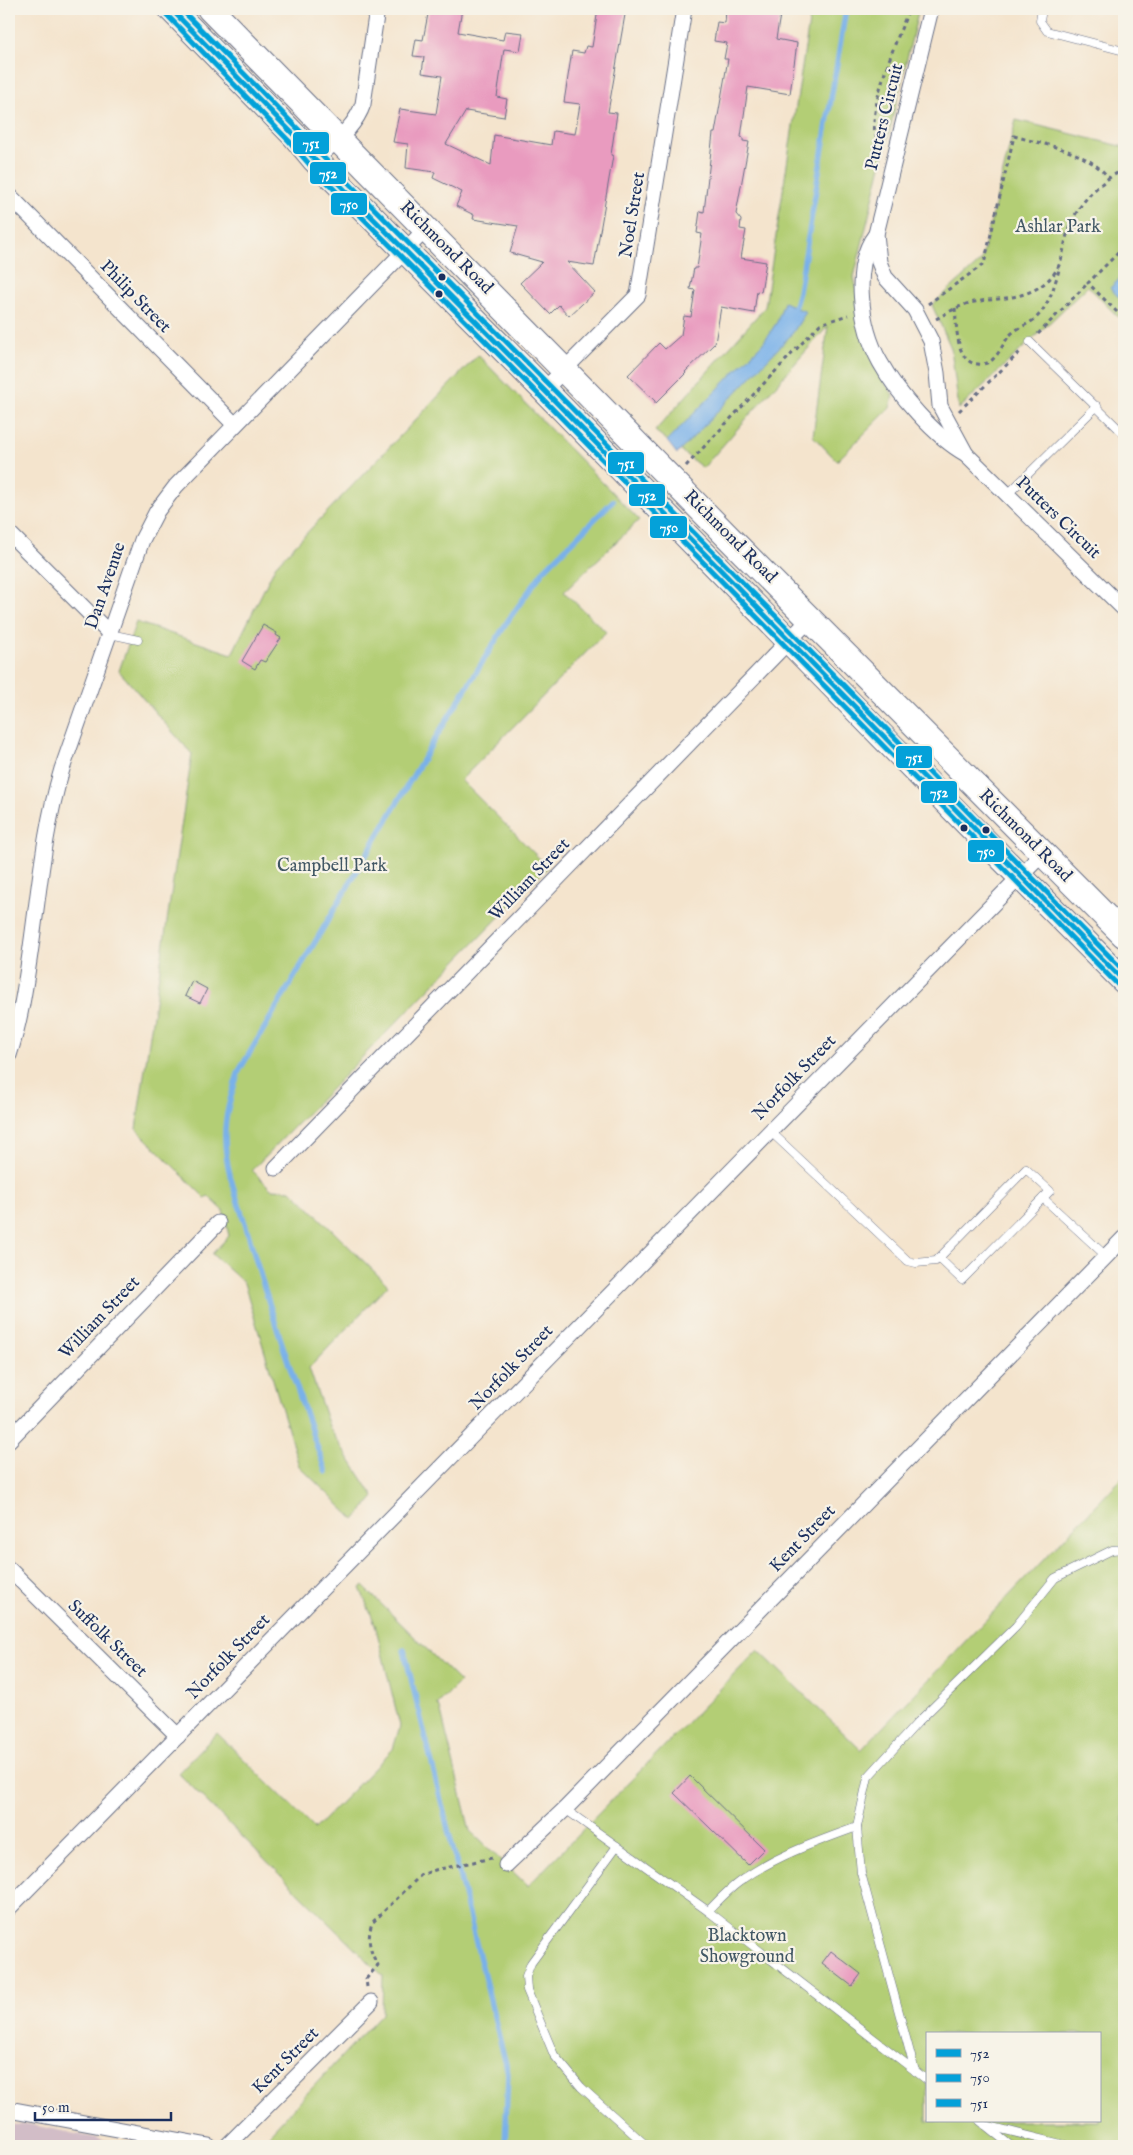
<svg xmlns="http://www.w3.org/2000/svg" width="1133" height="2155" viewBox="0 0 1133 2155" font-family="'IM FELL English',serif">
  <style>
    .industrial { fill: #d2bdc7 }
    .green { fill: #b3ce74; stroke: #677e69; fill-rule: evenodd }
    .water { fill: #79b1e9; stroke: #4a70a4 }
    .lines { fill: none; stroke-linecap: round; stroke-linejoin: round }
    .stream { stroke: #79b1e9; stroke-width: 5.5 }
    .building { fill: #e99bbf }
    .lane-casing { stroke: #676e85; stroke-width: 9 }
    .street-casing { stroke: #676e85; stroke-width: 17 }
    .primary-casing { stroke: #676e85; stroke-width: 27 }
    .path { stroke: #676e85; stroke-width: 3; stroke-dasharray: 4 4; stroke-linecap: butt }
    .lane { stroke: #fff; stroke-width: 8 }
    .street { stroke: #fff; stroke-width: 15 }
    .primary { stroke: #fff; stroke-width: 25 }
    .bus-1-casing { stroke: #f7f3e8; stroke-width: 9 }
    .bus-2-casing { stroke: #f7f3e8; stroke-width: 9 }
    .bus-3-casing { stroke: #f7f3e8; stroke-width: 9 }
    .bus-1 { stroke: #04a1d9; stroke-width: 5 }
    .bus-2 { stroke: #04a1d9; stroke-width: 5 }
    .bus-3 { stroke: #04a1d9; stroke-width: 5 }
    .bus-dot { fill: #1b2f5e; stroke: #f7f3e8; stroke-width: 2 }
    .labels { text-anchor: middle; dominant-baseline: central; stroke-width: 4.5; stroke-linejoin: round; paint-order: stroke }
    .street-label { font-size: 18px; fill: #1b2f5e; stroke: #f7f3e8 }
    .park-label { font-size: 18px; fill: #415764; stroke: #f7f3e8 }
    .line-badge { stroke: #f7f3e8; stroke-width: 2 }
    .badge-label { font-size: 14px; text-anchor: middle; font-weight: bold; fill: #fff }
  </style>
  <rect width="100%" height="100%" fill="#f7f3e8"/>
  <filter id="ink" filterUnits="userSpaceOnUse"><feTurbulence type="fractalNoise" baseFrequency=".02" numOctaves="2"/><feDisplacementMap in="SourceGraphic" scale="10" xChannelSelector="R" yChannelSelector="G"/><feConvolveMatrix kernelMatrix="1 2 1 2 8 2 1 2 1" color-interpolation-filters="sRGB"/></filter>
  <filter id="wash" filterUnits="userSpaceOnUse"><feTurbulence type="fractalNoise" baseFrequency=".0096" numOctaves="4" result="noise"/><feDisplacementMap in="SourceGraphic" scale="20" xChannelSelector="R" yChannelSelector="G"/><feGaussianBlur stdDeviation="1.12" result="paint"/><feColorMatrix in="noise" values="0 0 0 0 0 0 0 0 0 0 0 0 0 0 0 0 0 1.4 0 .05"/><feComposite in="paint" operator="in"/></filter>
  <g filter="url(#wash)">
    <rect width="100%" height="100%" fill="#f4e4cd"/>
    <path class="industrial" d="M28,2124L136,2146H9V2125Z"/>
    <g class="green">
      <path d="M811,9H919L854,277L874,366L893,395L890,408L837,461L813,436L828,326L703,468L655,431L765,307Z"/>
      <path d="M1016,120L1124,147V323L1088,286L959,409L951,348L932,305L981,261Z"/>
      <path d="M478,355L639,520L564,592L606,632L461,780L548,867L252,1170L271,1189L291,1190L388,1285L309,1368L330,1429L374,1497L355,1520L299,1466L244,1283L212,1254L229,1236L223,1210L208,1196L205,1198L136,1129L192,754L119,671L136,622L232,654L276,565Z"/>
      <path d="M1124,1476V2146H258L382,2013L383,1976L178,1773L217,1733L315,1829L393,1749L400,1726L375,1624L360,1588L363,1586L460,1682L437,1705L440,1708L470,1831L528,1886L758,1650L861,1750ZM927,2034H1099V2121H927Z"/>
    </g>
    <g class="water">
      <path d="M1124,275V303L1110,288Z"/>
      <path d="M784,302L806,312L792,334L677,454L667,441L763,343L777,322Z"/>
    </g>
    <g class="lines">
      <g class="stream">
        <path d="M793,312L799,292L846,9"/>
        <path d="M326,1472C298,1393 271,1314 248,1233C239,1203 225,1170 225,1138C224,1115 232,1093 239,1071L430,747L509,619L544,570L613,501"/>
        <path d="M404,1650L508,2073L505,2146"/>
      </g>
    </g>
    <g id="blocks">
      <g class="building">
        <path d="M429,9H462L458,32L503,40L505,31L523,33L520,51L504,49L497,97L507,99L504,117L466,111L446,144L491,165L494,135L551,145L553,131L575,134L580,104L564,102L572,51L584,53L586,46L592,47L598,9H626L608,112L617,113L611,155L613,156L594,266L567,262L595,292L569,316L559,305L550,314L520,283L542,262L510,253L518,226L473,219L474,215L456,206L462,192L433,178L435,172L406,168L408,144L393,142L400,109L436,114L442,76L422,73L424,57L413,56L416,39L423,40Z"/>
        <path d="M726,9H781L776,39L797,43L790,94L748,87L741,137L743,138V141L749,142L736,214L741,220L740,229L746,230L741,258L766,262L761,292L757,291L754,313L721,307L715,343L685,372L686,373L655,404V401L628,375L659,343L665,349L681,335L684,316L691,317L695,290L690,289L694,268H697L702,234L697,233L700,211L704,212L713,133H715L728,59H724L727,43L714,41L717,22L725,23Z"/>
        <path d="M263,625L277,633L276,635L281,638L265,662L260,660L255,669L242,661Z"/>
        <path d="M192,981L207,989L200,1003L185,996Z"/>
        <path d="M690,1776L764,1849L748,1865L674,1793Z"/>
        <path d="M831,1951L861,1974L852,1986L822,1963Z"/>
      </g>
    </g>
  </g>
  <g filter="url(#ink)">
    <use href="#blocks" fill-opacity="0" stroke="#676e85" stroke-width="1"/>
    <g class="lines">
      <defs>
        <g id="lane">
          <path d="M1042,9L1040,21L1047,31L1124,51"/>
          <path d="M1030,342L1124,434"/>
          <path d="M1008,494L1097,406"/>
          <path d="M1115,599L1124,590"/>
          <path d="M110,634L138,640"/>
          <path d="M770,1131L908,1261L916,1263L936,1261L1026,1169L1050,1191L962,1280L939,1258"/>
          <path d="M1043,1198L1106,1256"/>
          <path d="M565,1809L708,1911L927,2080"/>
          <path d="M617,1846L531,1963L526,1976L527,1990L554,2055L581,2087L647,2146"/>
          <path d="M708,1911C718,1901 728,1890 739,1882C775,1856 816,1842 857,1827"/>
          <path d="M915,2071L861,1873L857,1827L868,1777L918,1722L1016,1626L1055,1578L1112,1550L1124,1549"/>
          <path d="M980,2121L1011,2146"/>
          <path d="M985,2125L1069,2146"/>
        </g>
        <g id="street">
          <path d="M931,9L876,234L879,262L885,277L915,310L931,341L937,373L940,406L966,454"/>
          <path d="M315,160C333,143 355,128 363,104L377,9"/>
          <path d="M9,195L235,425"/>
          <path d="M876,234C851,266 861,328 880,362C897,393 935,437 966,454L1124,609"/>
          <path d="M544,390L638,295L684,9"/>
          <path d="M9,533L110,634"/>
          <path d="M9,1055C20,1022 25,988 30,954C39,892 44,829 62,769L142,540L157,511L176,486L426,229"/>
          <path d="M276,1168L811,618"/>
          <path d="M9,1440L218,1223"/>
          <path d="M9,1569L178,1736"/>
          <path d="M506,1865L565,1809L1124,1238"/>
          <path d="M9,1908L1042,854"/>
          <path d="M9,2109L209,2146"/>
          <path d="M227,2146L371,2002"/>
        </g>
        <g id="primary">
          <path d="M171,9L295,136L315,160L544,390L968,824L1124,981"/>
          <path d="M210,9L732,541L1124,935"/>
        </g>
      </defs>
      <use href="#lane" class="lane-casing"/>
      <use href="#street" class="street-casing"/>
      <use href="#primary" class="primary-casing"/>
      <g class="path">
        <path d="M883,142L878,140C876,135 874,130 874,125C874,93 897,39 909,9"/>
        <path d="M1124,247L1088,283L1124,319"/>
        <path d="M928,304L984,264L1014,136C1048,146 1086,150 1109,178L1124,169"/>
        <path d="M955,308C957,325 955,363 978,364C983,365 988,363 992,360C1000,353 1003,343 1010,335C1018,327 1028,325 1036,318C1049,305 1054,287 1059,270"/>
        <path d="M936,319C947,313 958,306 970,303C997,297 1024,301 1046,282C1064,267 1062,251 1068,231C1076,208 1090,192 1109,178"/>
        <path d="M1038,334L1088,283"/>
        <path d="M959,411L1021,351"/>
        <path d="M686,466L820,324L848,315"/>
        <path d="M367,1987L366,1979L378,1965C369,1951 367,1938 372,1923L421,1875L435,1870L492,1858"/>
      </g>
      <use href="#lane" class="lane"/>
      <use href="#street" class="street"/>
      <use href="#primary" class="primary"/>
      <defs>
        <path id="bus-1" d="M171,9L295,136L315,160L544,390L1124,981"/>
        <path id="bus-2" d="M166,14L289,141L310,165L539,395L1119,986"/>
        <path id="bus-3" d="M181,9L300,131L321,155L549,385L1124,971"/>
      </defs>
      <use href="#bus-1" class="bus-1-casing"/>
      <use href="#bus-2" class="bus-2-casing"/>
      <use href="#bus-3" class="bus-3-casing"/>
      <use href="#bus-1" class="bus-1"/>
      <use href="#bus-2" class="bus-2"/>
      <use href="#bus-3" class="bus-3"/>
    </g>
  </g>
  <g class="bus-dot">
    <circle cx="442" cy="277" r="4.5"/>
    <circle cx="439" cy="294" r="4.5"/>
    <circle cx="964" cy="828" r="4.5"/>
    <circle cx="986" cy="830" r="4.5"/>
  </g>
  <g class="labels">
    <g class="street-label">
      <text transform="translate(885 117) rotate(-76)">Putters Circuit</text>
      <text transform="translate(633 215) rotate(-81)">Noel Street</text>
      <text transform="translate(446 248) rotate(45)">Richmond Road</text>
      <text transform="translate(135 297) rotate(46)">Philip Street</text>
      <text transform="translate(1058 518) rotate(44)">Putters Circuit</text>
      <text transform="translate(730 537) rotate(45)">Richmond Road</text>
      <text transform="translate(106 586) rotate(-71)">Dan Avenue</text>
      <text transform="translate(1025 836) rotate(45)">Richmond Road</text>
      <text transform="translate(530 880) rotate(-46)">William Street</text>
      <text transform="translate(795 1078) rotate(-46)">Norfolk Street</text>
      <text transform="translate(100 1318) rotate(-46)">William Street</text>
      <text transform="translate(512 1368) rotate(-46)">Norfolk Street</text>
      <text transform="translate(803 1539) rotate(-46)">Kent Street</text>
      <text transform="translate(107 1639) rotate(44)">Suffolk Street</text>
      <text transform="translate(229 1657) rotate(-46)">Norfolk Street</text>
      <text transform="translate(286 2061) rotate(-45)">Kent Street</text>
    </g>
    <g class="park-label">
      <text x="1058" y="227">Ashlar Park</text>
      <text x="332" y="866">Campbell Park</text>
      <text x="747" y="1936">Blacktown<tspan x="747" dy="21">Showground</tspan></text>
    </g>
  </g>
  <g class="line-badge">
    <rect x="292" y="131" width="38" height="24" rx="5" fill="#04a1d9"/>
    <rect x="309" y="161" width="38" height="24" rx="5" fill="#04a1d9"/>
    <rect x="330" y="192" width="38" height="24" rx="5" fill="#04a1d9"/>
    <rect x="607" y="451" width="38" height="24" rx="5" fill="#04a1d9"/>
    <rect x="628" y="483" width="38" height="24" rx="5" fill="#04a1d9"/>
    <rect x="649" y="515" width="39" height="24" rx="5" fill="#04a1d9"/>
    <rect x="895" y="745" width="38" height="24" rx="5" fill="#04a1d9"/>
    <rect x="920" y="780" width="38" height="24" rx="5" fill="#04a1d9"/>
    <rect x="967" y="839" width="38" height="24" rx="5" fill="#04a1d9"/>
  </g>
  <g class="badge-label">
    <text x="311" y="148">751</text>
    <text x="328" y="178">752</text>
    <text x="349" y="209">750</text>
    <text x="626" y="468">751</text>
    <text x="647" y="500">752</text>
    <text x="669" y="532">750</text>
    <text x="914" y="762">751</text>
    <text x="939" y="797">752</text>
    <text x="986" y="856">750</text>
  </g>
  <rect width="1133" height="2155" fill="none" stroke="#f7f3e8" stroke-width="30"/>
  <rect x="926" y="2032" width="175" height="90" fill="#f7f3e8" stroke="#9fa5b1"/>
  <rect x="936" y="2049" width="25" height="8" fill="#04a1d9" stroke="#9fa5b1"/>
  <text x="970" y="2058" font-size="15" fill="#1b2f5e">752</text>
  <rect x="936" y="2074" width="25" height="8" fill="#04a1d9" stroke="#9fa5b1"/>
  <text x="970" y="2082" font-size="15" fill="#1b2f5e">750</text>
  <rect x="936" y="2099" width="25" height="8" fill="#04a1d9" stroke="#9fa5b1"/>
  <text x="970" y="2108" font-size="15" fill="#1b2f5e">751</text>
  <path d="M35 2112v8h136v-8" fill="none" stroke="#1b2f5e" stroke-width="2.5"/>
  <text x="42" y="2112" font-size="15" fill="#1b2f5e" stroke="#f7f3e8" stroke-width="4" paint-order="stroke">50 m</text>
</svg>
